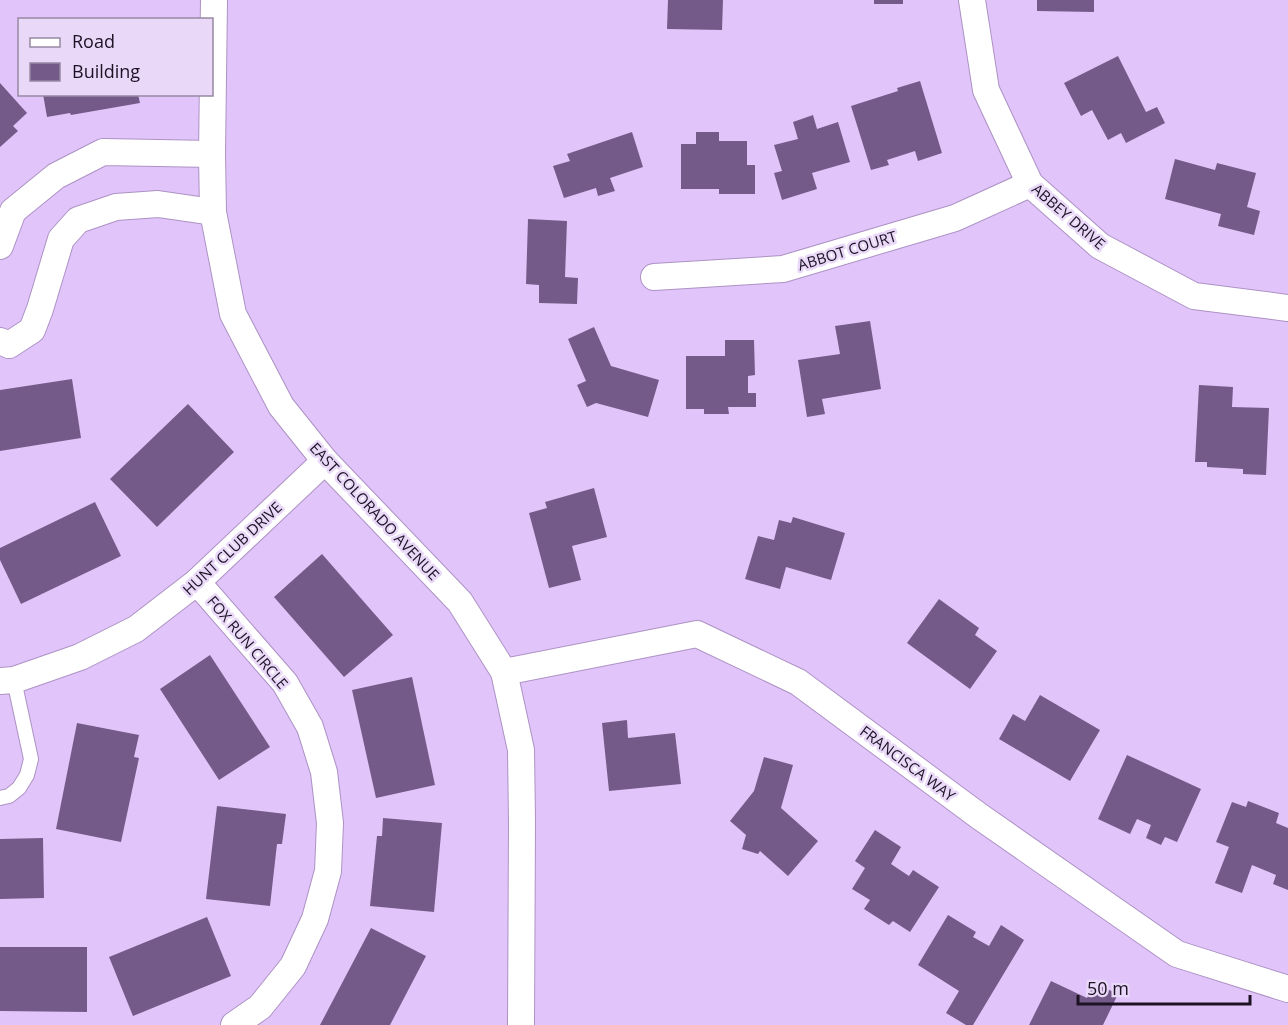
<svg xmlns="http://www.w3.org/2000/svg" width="1288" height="1025" viewBox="0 0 1288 1025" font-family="'Open Sans',sans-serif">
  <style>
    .building { fill: #745a89 }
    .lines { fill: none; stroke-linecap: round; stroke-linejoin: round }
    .lane-casing { stroke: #ad92c4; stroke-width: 16 }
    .street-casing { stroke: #ad92c4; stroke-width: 28 }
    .lane { stroke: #fff; stroke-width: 14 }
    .street { stroke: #fff; stroke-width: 26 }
    .labels { text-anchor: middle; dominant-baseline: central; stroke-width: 5; stroke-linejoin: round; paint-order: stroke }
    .street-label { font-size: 15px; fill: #1c1224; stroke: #e9d8f8 }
  </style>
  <rect width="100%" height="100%" fill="#e1c5fa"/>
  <g class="building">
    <path d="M668,0H723L722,30L667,29Z"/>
    <rect x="874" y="0" width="29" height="4"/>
    <path d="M1037,0H1094V12L1037,11Z"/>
    <path d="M1118,56L1146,112L1157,107L1165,123L1126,143L1121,133L1108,140L1092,110L1081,116L1064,83Z"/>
    <path d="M920,81L942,153L918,161L915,151L887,160L889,165L871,170L851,106L898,91L897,88Z"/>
    <path d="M0,83L27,113L13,126L18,131L0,147Z"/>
    <path d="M43,94H138L140,103L71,115L70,113L47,117Z"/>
    <path d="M813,115L817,129L838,122L850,162L812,173L817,189L782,200L774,173L782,171L774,145L798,139L793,122Z"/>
    <path d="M632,132L643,167L610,178L615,191L598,196L596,188L564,198L553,166L570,161L567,154Z"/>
    <path d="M696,132H719V141H747V165H755V194H719V189H681V144H696Z"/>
    <path d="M1175,159L1215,170L1217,163L1256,173L1247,207L1260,211L1254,235L1218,226L1221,214L1165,199Z"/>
    <path d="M528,219L567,221L565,277L578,278L577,304L539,303V285L526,284Z"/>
    <path d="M870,321L881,389L822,399L825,414L807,417L798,360L840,354L835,326Z"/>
    <path d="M594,327L611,366L659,380L648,417L596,403L587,407L577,385L586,381L568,339Z"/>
    <path d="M725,340H754L755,375L748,376V393H756V407H728L729,414H704V409H686V356H725Z"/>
    <path d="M72,379L81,438L0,451V390Z"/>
    <path d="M1199,385L1233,387L1232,407L1269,408L1266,475L1243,474V469L1207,467V462H1195Z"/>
    <path d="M188,404L234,452L157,527L110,479Z"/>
    <path d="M594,488L607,537L572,546L581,580L549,588L529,513L547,508L545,502Z"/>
    <path d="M95,502L121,556L21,604L0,560V548Z"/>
    <path d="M793,517L845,533L831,580L786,567L780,589L745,579L758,536L774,540L779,520L791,523Z"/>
    <path d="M322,554L393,635L344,677L274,597Z"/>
    <path d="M939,599L979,628L975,635L997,651L970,689L907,643Z"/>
    <path d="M210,655L270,747L219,780L160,689Z"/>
    <path d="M412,677L435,785L376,798L352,690Z"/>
    <path d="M1040,695L1100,730L1070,781L999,739L1013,714L1025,721Z"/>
    <path d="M627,720L628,738L675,733L681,784L609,791L602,723Z"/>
    <path d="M77,723L139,735L134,757L139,758L121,842L56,829Z"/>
    <path d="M1127,755L1201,789L1177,842L1165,837L1161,845L1146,838L1151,825L1137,819L1130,834L1098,819Z"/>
    <path d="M764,757L793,765L781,808L818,841L788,876L760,851L758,854L742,849L746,835L730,821L754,791Z"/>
    <path d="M1248,801L1279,813L1276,823L1288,828V890L1273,884L1276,875L1252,865L1242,893L1215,883L1229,847L1216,842L1232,802L1246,807Z"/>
    <path d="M217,806L286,814L282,844H277L270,906L206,899Z"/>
    <path d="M383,818L442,823L434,912L370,906L377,836H382Z"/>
    <path d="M875,830L901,847L891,864L909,876L913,870L939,887L910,932L893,921L889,925L864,909L870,900L852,889L865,868L855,861Z"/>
    <path d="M43,838L44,898L0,899V839Z"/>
    <path d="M948,915L976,932L973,937L989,946L1001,925L1024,940L973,1025H966L946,1013L959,991L918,965Z"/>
    <path d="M207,917L231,976L133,1016L109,957Z"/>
    <path d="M371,928L426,956L390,1025H320Z"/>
    <path d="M0,947H87V1012L0,1011Z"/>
    <path d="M1051,981L1087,998L1094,983L1118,994L1103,1025H1029Z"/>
  </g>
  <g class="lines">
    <defs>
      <path id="lane" d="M0,798L9,796L19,788L27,775L31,759L14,680"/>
      <g id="street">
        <path d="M214,0L212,154L213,212L233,314L281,406L325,461L460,602L504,672L521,750L522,822L521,1025"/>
        <path d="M972,0L986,90L1030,184L1100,246L1194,296L1288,308"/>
        <path d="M0,246L13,211L56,176L103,152L212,154"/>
        <path d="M654,277L783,269L955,218L1030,184"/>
        <path d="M0,341L9,345L32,330L40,309L61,239L78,220L116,207L158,204L213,212"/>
        <path d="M197,582L285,683L310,727L324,772L330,823L328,871L315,919L293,966L260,1007L234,1025"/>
        <path d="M504,672L697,634L798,682L979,816L1177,954L1288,989"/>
        <path d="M0,681L14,680L80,657L136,629L197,582L325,461"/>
      </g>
    </defs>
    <use href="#lane" class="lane-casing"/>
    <use href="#street" class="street-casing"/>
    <use href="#lane" class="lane"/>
    <use href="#street" class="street"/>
  </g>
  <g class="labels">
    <g class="street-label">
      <text transform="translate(1069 216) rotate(41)">ABBEY DRIVE</text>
      <text transform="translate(847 250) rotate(-17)">ABBOT COURT</text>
      <text transform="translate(375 511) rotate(47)">EAST COLORADO AVENUE</text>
      <text transform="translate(232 548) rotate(-43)">HUNT CLUB DRIVE</text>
      <text transform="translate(248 642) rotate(50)">FOX RUN CIRCLE</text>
      <text transform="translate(908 763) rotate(37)">FRANCISCA WAY</text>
    </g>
  </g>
  <rect x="18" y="18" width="195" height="78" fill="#e9d8f8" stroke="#9789a3" stroke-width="1.5"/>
  <rect x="30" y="38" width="30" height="9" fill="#ffffff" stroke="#9789a3" stroke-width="1.5"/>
  <text x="72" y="48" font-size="18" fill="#1c1224">Road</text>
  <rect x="30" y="63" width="30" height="18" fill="#745a89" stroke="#9789a3" stroke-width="1.5"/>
  <text x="72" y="78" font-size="18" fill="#1c1224">Building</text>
  <path d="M1078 995v9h172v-9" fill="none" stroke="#1c1224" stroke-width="3"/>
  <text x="1087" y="995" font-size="18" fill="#1c1224" stroke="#e9d8f8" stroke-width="4.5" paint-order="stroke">50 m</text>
</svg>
